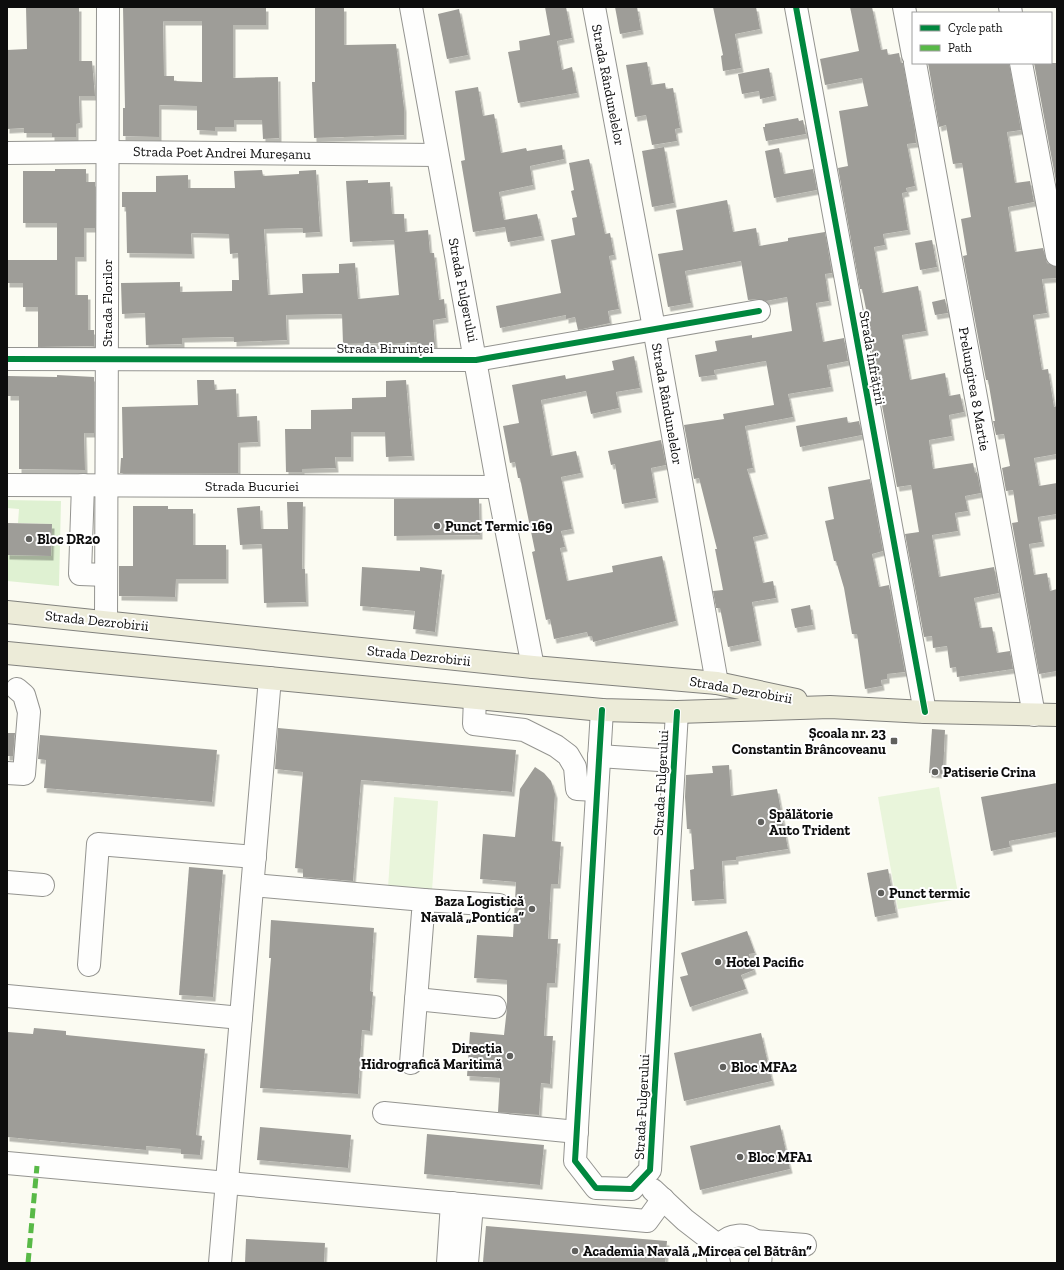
<svg xmlns="http://www.w3.org/2000/svg" width="1064" height="1270" viewBox="0 0 1064 1270" font-family="'Zilla Slab',serif">
  <style>
    .green { fill: #dff1d2 }
    .pitch { fill: #e9f5db }
    .building { fill: #9e9d98; fill-rule: evenodd; filter: url(#shadow) }
    .lines { fill: none; stroke-linecap: round; stroke-linejoin: round }
    .minor-casing { stroke: #949490; stroke-width: 24 }
    .major-casing { stroke: #81817d; stroke-width: 24 }
    .minor { stroke: #fefefd; stroke-width: 22 }
    .major { stroke: #ecebd8; stroke-width: 22 }
    .quiet { stroke: #58b947; stroke-width: 5; stroke-dasharray: 10 5; stroke-linecap: butt }
    .cycleway-casing { stroke: #fff; stroke-width: 8 }
    .cycleway { stroke: #00873e; stroke-width: 6 }
    .poi-dot { fill: #60605d; stroke: #fff; stroke-width: 1.5 }
    .labels { text-anchor: middle; dominant-baseline: central; stroke-width: 4; stroke-linejoin: round; paint-order: stroke }
    .street-label { font-size: 14px; fill: #0d0d0d; stroke: #fff }
    .poi-label { font-size: 14px; font-weight: bold; fill: #0d0d0d; stroke: #fff; text-anchor: start }
  </style>
  <defs>
    <filter id="shadow"><feDropShadow dx="2.5" dy="4.5" stdDeviation="0" flood-color="#0004"/></filter>
  </defs>
  <rect width="100%" height="100%" fill="#fbfbf2"/>
  <path class="green" d="M7,500L61,501L59,586L7,581V555L51,556L52,524L18,523L19,509L7,508Z"/>
  <g class="pitch">
    <path d="M939,787L959,899L898,909L878,797Z"/>
    <path d="M394,797L438,801L432,891L388,888Z"/>
  </g>
  <g class="building">
    <path d="M26,7H79V61H92L95,96H79L80,123L76,124V137H52V133H24V128L7,129V50L27,49Z"/>
    <path d="M123,7H266V25H233V78L278,77L279,138L263,139L262,120H234V127H215V131L197,130V106L159,105V137L123,136V108H125ZM163,21H202V82L174,81V76H164Z"/>
    <path d="M315,7H344V45L396,44L404,108V135L314,138L312,82H315Z"/>
    <path d="M545,7H566L572,38L557,41L562,70L572,67L577,93L518,103L508,52L520,50L519,41L550,35Z"/>
    <path d="M615,7H637L641,30L620,34Z"/>
    <path d="M713,7H756L760,29L735,34L741,68L723,71L721,56L723,55Z"/>
    <path d="M850,7H872L881,50L887,49L888,55L899,53L901,63H903L915,131L916,143L907,144L915,186L906,188L907,192L902,193L908,230L883,234L885,245L874,247L882,293L918,286L926,331L902,335L910,380L945,373L949,396L960,394L964,412L949,415L952,436L929,440L933,469L973,463L975,473L977,472L981,493L965,496L968,511L955,513L958,531L932,535L939,577L994,567L999,593L974,598L980,628L992,627L997,653L1010,651L1013,669L957,677L956,667L950,668L947,646L933,648L932,636L924,637L905,534L919,532L911,485L897,487L867,324H869L862,289H860L838,168L848,166L839,111L868,106L862,78L825,85L820,59L859,51Z"/>
    <path d="M459,9L468,55L447,59L438,14Z"/>
    <path d="M647,62L651,85L665,83L666,89L673,88L680,128L675,129L677,141L652,145L646,115L635,117L626,65Z"/>
    <path d="M928,63H1009L1021,130L1007,132L1015,183L1030,181L1034,202L1008,207L1015,252L1043,248L1047,263L1057,267V278L1042,279L1047,313L1033,315L1042,370L1048,369L1054,407L1057,406V454L1034,458L1039,486L1057,483V514L1038,517L1042,542L1029,544L1034,575L1047,573L1050,591L1057,589V671L1039,674L1012,523L1018,522L1013,490L1006,491L1002,468L1010,466L1004,434L996,435L993,421H995L988,380H986L963,256L967,255L961,219L971,217L962,163L953,164L946,125L939,127Z"/>
    <path d="M1034,63H1057V187Z"/>
    <path d="M769,68L774,96L760,99L759,91L742,94L738,74Z"/>
    <path d="M478,87L483,116L494,114L501,153L526,148L527,151L562,145L564,159L530,166L533,185L499,192L504,220L537,214L542,236L508,242L505,227L473,232L461,161L465,160L455,91Z"/>
    <path d="M798,118L799,121L803,120L806,134L766,141L763,127H765V124Z"/>
    <path d="M664,147L674,203L652,207L642,151Z"/>
    <path d="M779,148L784,174L813,169L817,190L774,198L765,151Z"/>
    <path d="M589,159L605,234L610,233L614,255L609,256L619,309L608,311L610,323L578,330L575,317L566,319V315L500,328L496,306L561,293L551,240L575,235L572,218L577,217L571,191L574,190L569,163Z"/>
    <path d="M55,169H86V182H95V228H84V257H75V295H88V330H94V346L38,347V307H23V283H7V260H57V223H23V171H55Z"/>
    <path d="M262,170L263,176L299,174V171L316,170L320,232L303,233V228L264,229L268,295L303,293L302,274L339,273V264L355,263L358,299L399,295L394,240L350,242L346,181L368,180V183L390,182L392,214H404L405,232L428,230L430,253H434L439,300L444,299L446,318L433,320L435,345L417,346V342L380,345V343L343,344L342,314L286,315L287,340L234,342V337L182,338V344L146,345L145,313L122,314L121,283L180,282V292L232,291V280H239L238,253L230,254L229,234L191,233L192,254L127,253L126,207H122V192H156V176L188,175V188H235L234,171Z"/>
    <path d="M727,200L733,232L756,228L759,246L788,241V238L825,232L832,273L825,274L829,301L816,303L823,342L844,338L848,361L827,365L831,387L788,394L793,417L745,426L753,468L747,469L766,534L753,537L763,583L773,581L776,598L752,602L759,641L728,647L720,608H716L713,591L723,590L715,549H717L699,478L694,479L684,425L724,419L723,414L774,405L766,361L714,370L715,375L699,377L695,355L717,351L715,341L752,335V338L792,331L787,297L766,301L757,299L748,300L741,261L685,271L691,303L668,307L658,254L683,250L676,210Z"/>
    <path d="M932,240L937,267L920,270L915,243Z"/>
    <path d="M945,299L948,313L935,315L932,302Z"/>
    <path d="M634,356L640,388L616,392L619,408L591,414L586,391L541,400L551,456L576,451L581,473L561,477L572,529L561,531L565,547L560,548L567,581L613,572L612,566L662,556L676,621L593,642L592,636H588L587,632L554,639L550,619L546,620L532,552L535,551L520,478H518L515,462L510,463L503,426L519,423L512,385L565,375L566,379L614,370L612,361Z"/>
    <path d="M57,375L94,377V433H84L85,470L19,469V396H8V376L57,377Z"/>
    <path d="M197,380H214L215,390L236,389L237,417L257,416L258,442L238,443V473H120L121,458H123L122,407L198,405Z"/>
    <path d="M406,380L412,456L386,457L385,432H351V457H335L336,468L302,469V472H286L285,429H311V410L352,409V398L386,397V381Z"/>
    <path d="M847,417L848,423L859,421L862,435L800,447L796,426Z"/>
    <path d="M661,440L666,465L651,468L656,498L622,504L615,464L611,465L608,451Z"/>
    <path d="M870,479L883,551L872,554L879,587L889,585L905,672L887,674V679L881,680L882,686L865,689L857,634H852L844,588L836,561H834L825,521L834,519L828,487Z"/>
    <path d="M394,499H479L480,535L394,536Z"/>
    <path d="M287,502H303L302,569H305L306,602L264,603L262,544L240,545L237,508L260,506L261,529H288Z"/>
    <path d="M133,506H168V509H193V545H226V579H176L175,597L119,596V566H133Z"/>
    <path d="M7,523L52,524L51,556L7,555Z"/>
    <path d="M362,567L420,571V567L442,570L435,632L413,629L415,611L360,606Z"/>
    <path d="M810,605L813,625L795,628L791,609Z"/>
    <path d="M278,728L516,750L512,792L361,780L353,881L303,877V869L295,868L303,772L275,769Z"/>
    <path d="M932,729L945,730L943,774L929,773Z"/>
    <path d="M7,733H15L13,756H7Z"/>
    <path d="M40,735L217,750L212,802L44,788L46,760L38,759Z"/>
    <path d="M729,765L731,796L777,789L788,849L736,857V860L722,861L724,899L692,901L690,870L694,869L691,829H687L685,797L686,775L713,773L712,766Z"/>
    <path d="M535,767L544,773L551,781L555,794L552,841L561,842L558,884H551L548,939H558L555,983H547L544,1036H553L550,1084L541,1083L539,1115L498,1112L500,1078L467,1076L470,1032L504,1035L507,1008V980L474,978L477,935L513,937L516,882L480,879L483,834L515,837L520,789Z"/>
    <path d="M1057,783V832L1009,841L1010,847L991,851L981,797Z"/>
    <path d="M189,867L223,870L213,997L179,995Z"/>
    <path d="M888,869L896,913L875,917L867,873Z"/>
    <path d="M271,920L374,928L370,991L373,992L370,1031L362,1030L358,1094L260,1088L271,958H269Z"/>
    <path d="M747,931L755,953L749,954L754,970L741,975L746,989L690,1007L680,977L688,975L681,953Z"/>
    <path d="M34,1028L66,1031V1035L205,1049L196,1135L202,1136L200,1155L181,1154V1149L146,1146V1150L7,1137L8,1032L33,1034Z"/>
    <path d="M761,1033L772,1081L684,1101L674,1053Z"/>
    <path d="M780,1125L790,1169L700,1190L690,1146Z"/>
    <path d="M260,1127L351,1135L348,1168L257,1160Z"/>
    <path d="M427,1134L544,1145L540,1185L424,1174Z"/>
    <path d="M486,1226L667,1241L665,1263L483,1262Z"/>
    <path d="M246,1239L325,1243L324,1263H245Z"/>
  </g>
  <g class="lines">
    <defs>
      <g id="minor">
        <path d="M411,7L498,487L533,667"/>
        <path d="M594,7L654,328L717,683"/>
        <path d="M796,7L925,712"/>
        <path d="M904,7L913,55"/>
        <path d="M1010,7L1011,13"/>
        <path d="M915,63L1034,715"/>
        <path d="M1021,63L1057,255"/>
        <path d="M7,153L108,152L437,155"/>
        <path d="M7,359L476,360L759,311"/>
        <path d="M7,485L498,487"/>
        <path d="M83,485L80,574L106,575"/>
        <path d="M106,622L108,7"/>
        <path d="M475,698L474,724L524,730L556,746L568,755L575,767L577,789L597,790"/>
        <path d="M602,710L575,1161L596,1188L632,1189L650,1170L677,712"/>
        <path d="M599,756L674,761"/>
        <path d="M7,773L24,774L29,712L24,695L17,689"/>
        <path d="M7,882L43,885"/>
        <path d="M253,885L424,900L411,1063"/>
        <path d="M424,900L499,905"/>
        <path d="M89,965L98,844L255,857"/>
        <path d="M7,996L241,1018"/>
        <path d="M416,999L495,1007"/>
        <path d="M384,1113L577,1132"/>
        <path d="M7,1163L647,1221L663,1199"/>
        <path d="M653,1190L685,1220L720,1247"/>
        <path d="M755,1241L805,1245"/>
        <path d="M220,1263L270,678"/>
        <path d="M448,1263L452,1203"/>
        <path d="M467,1263L472,1205"/>
        <path d="M719,1263C708,1230 767,1223 760,1263"/>
      </g>
      <g id="major">
        <path d="M7,612L533,667L717,683L796,700"/>
        <path d="M7,653L602,710L677,712L830,707L925,712L1057,715"/>
      </g>
    </defs>
    <use href="#minor" class="minor-casing"/>
    <use href="#major" class="major-casing"/>
    <use href="#minor" class="minor"/>
    <use href="#major" class="major"/>
    <path class="quiet" d="M28,1263L37,1166"/>
    <defs>
      <g id="cycleway">
        <path d="M796,7L925,712"/>
        <path d="M7,359L476,360L759,311"/>
        <path d="M602,710L575,1161L596,1188L632,1189L650,1170L677,712"/>
      </g>
    </defs>
    <use href="#cycleway" class="cycleway-casing"/>
    <use href="#cycleway" class="cycleway"/>
  </g>
  <g class="poi-dot">
    <circle cx="437" cy="526" r="4"/>
    <circle cx="29" cy="539" r="4"/>
    <rect x="890" y="737" width="8" height="8" rx="2"/>
    <circle cx="935" cy="772" r="4"/>
    <circle cx="761" cy="822" r="4"/>
    <circle cx="881" cy="893" r="4"/>
    <circle cx="532" cy="909" r="4"/>
    <circle cx="718" cy="962" r="4"/>
    <circle cx="510" cy="1056" r="4"/>
    <circle cx="723" cy="1067" r="4"/>
    <circle cx="740" cy="1157" r="4"/>
    <circle cx="575" cy="1251" r="4"/>
  </g>
  <g class="labels">
    <g class="street-label">
      <text transform="translate(608 85) rotate(79)">Strada Rândunelelor</text>
      <text transform="translate(222 153) rotate(1)">Strada Poet Andrei Mureșanu</text>
      <text transform="translate(463 290) rotate(79)">Strada Fulgerului</text>
      <text transform="translate(107 303) rotate(-90)">Strada Florilor</text>
      <text x="385" y="348">Strada Biruinței</text>
      <text transform="translate(872 358) rotate(80)">Strada Înfrățirii</text>
      <text transform="translate(974 389) rotate(80)">Prelungirea 8 Martie</text>
      <text transform="translate(667 404) rotate(80)">Strada Rândunelelor</text>
      <text x="252" y="486">Strada Bucuriei</text>
      <text transform="translate(97 621) rotate(6)">Strada Dezrobirii</text>
      <text transform="translate(419 656) rotate(6)">Strada Dezrobirii</text>
      <text transform="translate(741 690) rotate(10)">Strada Dezrobirii</text>
      <text transform="translate(661 783) rotate(-87)">Strada Fulgerului</text>
      <text transform="translate(642 1107) rotate(-87)">Strada Fulgerului</text>
    </g>
    <g class="poi-label">
      <text x="445" y="526">Punct Termic 169</text>
      <text x="37" y="539">Bloc DR20</text>
      <text x="886" y="733" text-anchor="end">Școala nr. 23<tspan x="886" dy="16">Constantin Brâncoveanu</tspan></text>
      <text x="943" y="772">Patiserie Crina</text>
      <text x="769" y="814">Spălătorie<tspan x="769" dy="16">Auto Trident</tspan></text>
      <text x="889" y="893">Punct termic</text>
      <text x="524" y="901" text-anchor="end">Baza Logistică<tspan x="524" dy="16">Navală „Pontica”</tspan></text>
      <text x="726" y="962">Hotel Pacific</text>
      <text x="502" y="1048" text-anchor="end">Direcția<tspan x="502" dy="16">Hidrografică Maritimă</tspan></text>
      <text x="731" y="1067">Bloc MFA2</text>
      <text x="748" y="1157">Bloc MFA1</text>
      <text x="583" y="1251">Academia Navală „Mircea cel Bătrân”</text>
    </g>
  </g>
  <rect width="1064" height="1270" fill="none" stroke="#0d0d0d" stroke-width="16"/>
  <rect x="912" y="12" width="140" height="52" fill="#ffffff" stroke="#9e9e9e"/>
  <rect x="920" y="25" width="20" height="6" fill="#00873e" stroke="#9e9e9e"/>
  <text x="948" y="32" font-size="12" fill="#0d0d0d">Cycle path</text>
  <rect x="920" y="45" width="20" height="6" fill="#58b947" stroke="#9e9e9e"/>
  <text x="948" y="52" font-size="12" fill="#0d0d0d">Path</text>
</svg>
